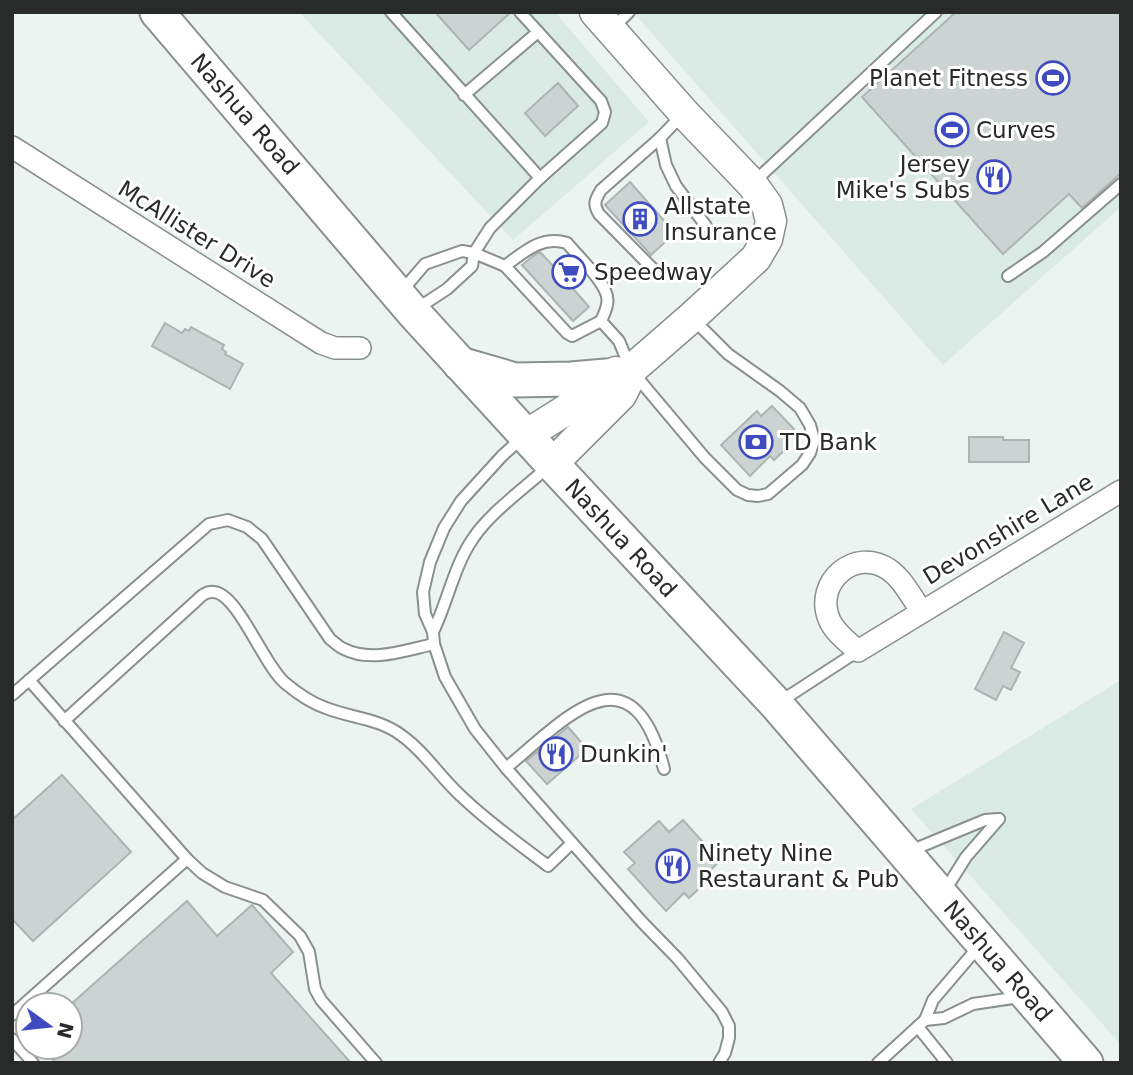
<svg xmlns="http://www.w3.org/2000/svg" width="1133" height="1075" viewBox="0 0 1133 1075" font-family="'DejaVu Sans',sans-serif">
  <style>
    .built { fill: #daeae5 }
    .building { fill: #ccd3d3; stroke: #adb5b4; stroke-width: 2 }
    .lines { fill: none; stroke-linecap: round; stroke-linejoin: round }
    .lane-casing { stroke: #89908d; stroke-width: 14 }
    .street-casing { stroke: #89908d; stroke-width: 24 }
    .secondary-casing { stroke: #89908d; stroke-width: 33 }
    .primary-casing { stroke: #89908d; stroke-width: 37 }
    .lane { stroke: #fff; stroke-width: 10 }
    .street { stroke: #fff; stroke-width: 21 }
    .secondary { stroke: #fff; stroke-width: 30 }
    .primary { stroke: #fff; stroke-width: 33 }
    .labels { text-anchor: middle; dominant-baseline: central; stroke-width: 6; stroke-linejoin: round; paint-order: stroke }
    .poi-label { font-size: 23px; fill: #292b2b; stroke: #fff; text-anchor: start }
    .street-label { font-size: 23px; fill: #292b2b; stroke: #fff }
  </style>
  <rect width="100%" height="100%" fill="#ecf4f1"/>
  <g class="built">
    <path d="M299,12H555L649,122L513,240Z"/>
    <path d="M633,12H1121V207L943,365Z"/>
    <path d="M1121,680V1045L911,809Z"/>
  </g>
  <g class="building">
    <path d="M435,12H511L469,50Z"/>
    <path d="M956,12H1121V173L1082,208L1069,194L1003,254L862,97Z"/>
    <path d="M558,83L578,106L545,136L525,113Z"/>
    <path d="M630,182L675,233L651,255L605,205Z"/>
    <path d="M540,252L557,270L571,259L583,273L570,285L589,307L573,321L522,265L533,256Z"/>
    <path d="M165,323L182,333L185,329L189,331L191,327L224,345L222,349L226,352L225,354L243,364L230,389L152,346Z"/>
    <path d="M772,406L794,429L784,438L790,445L774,460L770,456L750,476L721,445L757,411L761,416Z"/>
    <path d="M969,437H1003V440H1029V462H969Z"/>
    <path d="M1004,632L1024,643L1011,668L1020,672L1011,690L1003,686L996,700L975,689Z"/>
    <path d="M568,727L587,749L547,784L526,761Z"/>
    <path d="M62,775L131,852L33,941L12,919V820Z"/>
    <path d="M683,820L720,861L701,879L705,883L689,898L684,893L666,911L628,869L635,863L624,852L659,821L669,832Z"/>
    <path d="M187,901L217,936L252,905L293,952L271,973L351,1063H56L42,1047H70V1005Z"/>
  </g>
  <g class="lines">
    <defs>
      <g id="lane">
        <path d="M391,12L540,178"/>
        <path d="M613,28L629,12"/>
        <path d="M464,95L538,32"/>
        <path d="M660,138L666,165L676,186L706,226"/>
        <path d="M754,182L936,12"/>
        <path d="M505,266L567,333L572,336L601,321"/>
        <path d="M656,272L599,214C593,204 595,200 601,190L660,138L682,115"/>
        <path d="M1008,276L1043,252L1121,184"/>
        <path d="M401,292L425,264L462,251L474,253L505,266C524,252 542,235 567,243C577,255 601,278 606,293C610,302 605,312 601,321L619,341L631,370L705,458L737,490L748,495L758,496L768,494L802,465L810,453L814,440L810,425L800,408L780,391L728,354L692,318"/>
        <path d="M415,310L447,289L472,266L474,253L490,228L540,178L602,123L605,112L601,101L520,12"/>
        <path d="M523,437L502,456L461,501L444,528L430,562L423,592L425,614L433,632L434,644L445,677L475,729L506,768L642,922L678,959L722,1012L729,1026V1038L725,1053L719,1063"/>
        <path d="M433,632C448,601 454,565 474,537C491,512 526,487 549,466"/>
        <path d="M29,680L187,859L202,873L225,887L263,900L300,936L309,952L315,989L321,1000L376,1063"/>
        <path d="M12,695L209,524L228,520L247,527L262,539L330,639C334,642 339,647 344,649C371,663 406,650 434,644"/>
        <path d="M778,703L858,651"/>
        <path d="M64,721L196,601C201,596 206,591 214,592C238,594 264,666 285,683C297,693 311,703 326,708C351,718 378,718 401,735C424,751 440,777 461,796C488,822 519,844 548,866L572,843"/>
        <path d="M506,768C566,718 632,643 664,769"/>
        <path d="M910,851L985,820L999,819"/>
        <path d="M944,892L966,857L999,819"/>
        <path d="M12,1015L187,859"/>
        <path d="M925,1020L944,1018L973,1004L1020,997"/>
        <path d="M918,1027L947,1063"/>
        <path d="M12,1039L33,1063"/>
        <path d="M878,1063L925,1020L933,1000L980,945"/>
      </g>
      <g id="street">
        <path d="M12,147L321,343L335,348H360"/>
        <path d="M922,612C912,598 903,579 888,569C855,547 814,582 829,619C834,632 848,642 858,651L1121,491"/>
      </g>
      <g id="secondary">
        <path d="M526,435L566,410L606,376L616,372"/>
        <path d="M552,464L621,395L628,381L631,370L692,317L756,258L767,239L771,221L767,205L752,184L684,113L595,12"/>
      </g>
      <g id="primary">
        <path d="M157,12L413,312L552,464L776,704L1086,1063"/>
        <path d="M460,364L515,380L571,379L606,376"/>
      </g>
    </defs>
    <use href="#lane" class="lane-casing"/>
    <use href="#street" class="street-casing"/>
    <use href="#secondary" class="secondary-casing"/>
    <use href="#primary" class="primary-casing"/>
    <use href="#lane" class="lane"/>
    <use href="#street" class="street"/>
    <use href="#secondary" class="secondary"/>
    <use href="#primary" class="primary"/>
  </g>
  <defs>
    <symbol id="stadium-ring" viewBox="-11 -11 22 22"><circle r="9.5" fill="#fff" stroke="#3f4cc0" stroke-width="1.5"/><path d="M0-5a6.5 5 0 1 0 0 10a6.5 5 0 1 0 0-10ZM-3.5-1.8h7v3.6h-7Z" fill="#3f4cc0"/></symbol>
    <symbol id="restaurant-ring" viewBox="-11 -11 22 22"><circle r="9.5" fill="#fff" stroke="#3f4cc0" stroke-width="1.5"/><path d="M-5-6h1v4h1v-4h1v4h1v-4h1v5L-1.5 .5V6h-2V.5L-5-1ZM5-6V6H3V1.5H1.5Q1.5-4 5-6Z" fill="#3f4cc0"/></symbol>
    <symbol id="building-ring" viewBox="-11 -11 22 22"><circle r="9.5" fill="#fff" stroke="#3f4cc0" stroke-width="1.5"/><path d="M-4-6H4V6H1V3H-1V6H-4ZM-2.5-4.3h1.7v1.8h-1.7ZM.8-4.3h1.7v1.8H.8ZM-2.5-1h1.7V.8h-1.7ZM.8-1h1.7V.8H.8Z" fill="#3f4cc0"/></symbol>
    <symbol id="supermarket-ring" viewBox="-11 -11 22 22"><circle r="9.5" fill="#fff" stroke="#3f4cc0" stroke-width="1.5"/><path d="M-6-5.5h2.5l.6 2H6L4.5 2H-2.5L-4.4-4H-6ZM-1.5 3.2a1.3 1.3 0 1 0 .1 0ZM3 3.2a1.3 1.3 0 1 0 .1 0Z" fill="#3f4cc0"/></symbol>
    <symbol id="bank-ring" viewBox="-11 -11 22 22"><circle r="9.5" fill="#fff" stroke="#3f4cc0" stroke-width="1.5"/><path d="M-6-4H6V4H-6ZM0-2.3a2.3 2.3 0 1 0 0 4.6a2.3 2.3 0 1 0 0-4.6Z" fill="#3f4cc0"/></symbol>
  </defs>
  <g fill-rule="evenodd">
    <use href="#stadium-ring" x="1034" y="59" width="38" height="38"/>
    <use href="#stadium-ring" x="933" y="111" width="38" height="38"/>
    <use href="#restaurant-ring" x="975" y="158" width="38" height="38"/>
    <use href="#building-ring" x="621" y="200" width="38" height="38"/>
    <use href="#supermarket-ring" x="550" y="253" width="38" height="38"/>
    <use href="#bank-ring" x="737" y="423" width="38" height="38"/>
    <use href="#restaurant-ring" x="537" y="735" width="38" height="38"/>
    <use href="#restaurant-ring" x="654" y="847" width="38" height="38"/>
  </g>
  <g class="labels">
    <g class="poi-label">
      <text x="1028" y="78" text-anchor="end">Planet Fitness</text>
      <text x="976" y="130">Curves</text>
      <text x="970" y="164" text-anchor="end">Jersey<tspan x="970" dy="26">Mike's Subs</tspan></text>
      <text x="664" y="206">Allstate<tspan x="664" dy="26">Insurance</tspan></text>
      <text x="594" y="272">Speedway</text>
      <text x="780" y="442">TD Bank</text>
      <text x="580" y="754">Dunkin'</text>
      <text x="698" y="853">Ninety Nine<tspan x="698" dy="26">Restaurant &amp; Pub</tspan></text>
    </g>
    <g class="street-label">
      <text transform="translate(245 114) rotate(49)">Nashua Road</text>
      <text transform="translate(197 234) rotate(32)">McAllister Drive</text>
      <text transform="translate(1008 529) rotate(-31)">Devonshire Lane</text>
      <text transform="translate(621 538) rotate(47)">Nashua Road</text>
      <text transform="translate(998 961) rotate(49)">Nashua Road</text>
    </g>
  </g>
  <rect width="1133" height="1075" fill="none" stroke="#292b2b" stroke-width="28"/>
  <g transform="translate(49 1026) rotate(105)"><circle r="33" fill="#ffffff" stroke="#a9aaaa" stroke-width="2"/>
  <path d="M0-5L12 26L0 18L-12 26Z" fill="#3f4cc0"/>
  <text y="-10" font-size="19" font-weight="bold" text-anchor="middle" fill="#292b2b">N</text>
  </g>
</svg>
